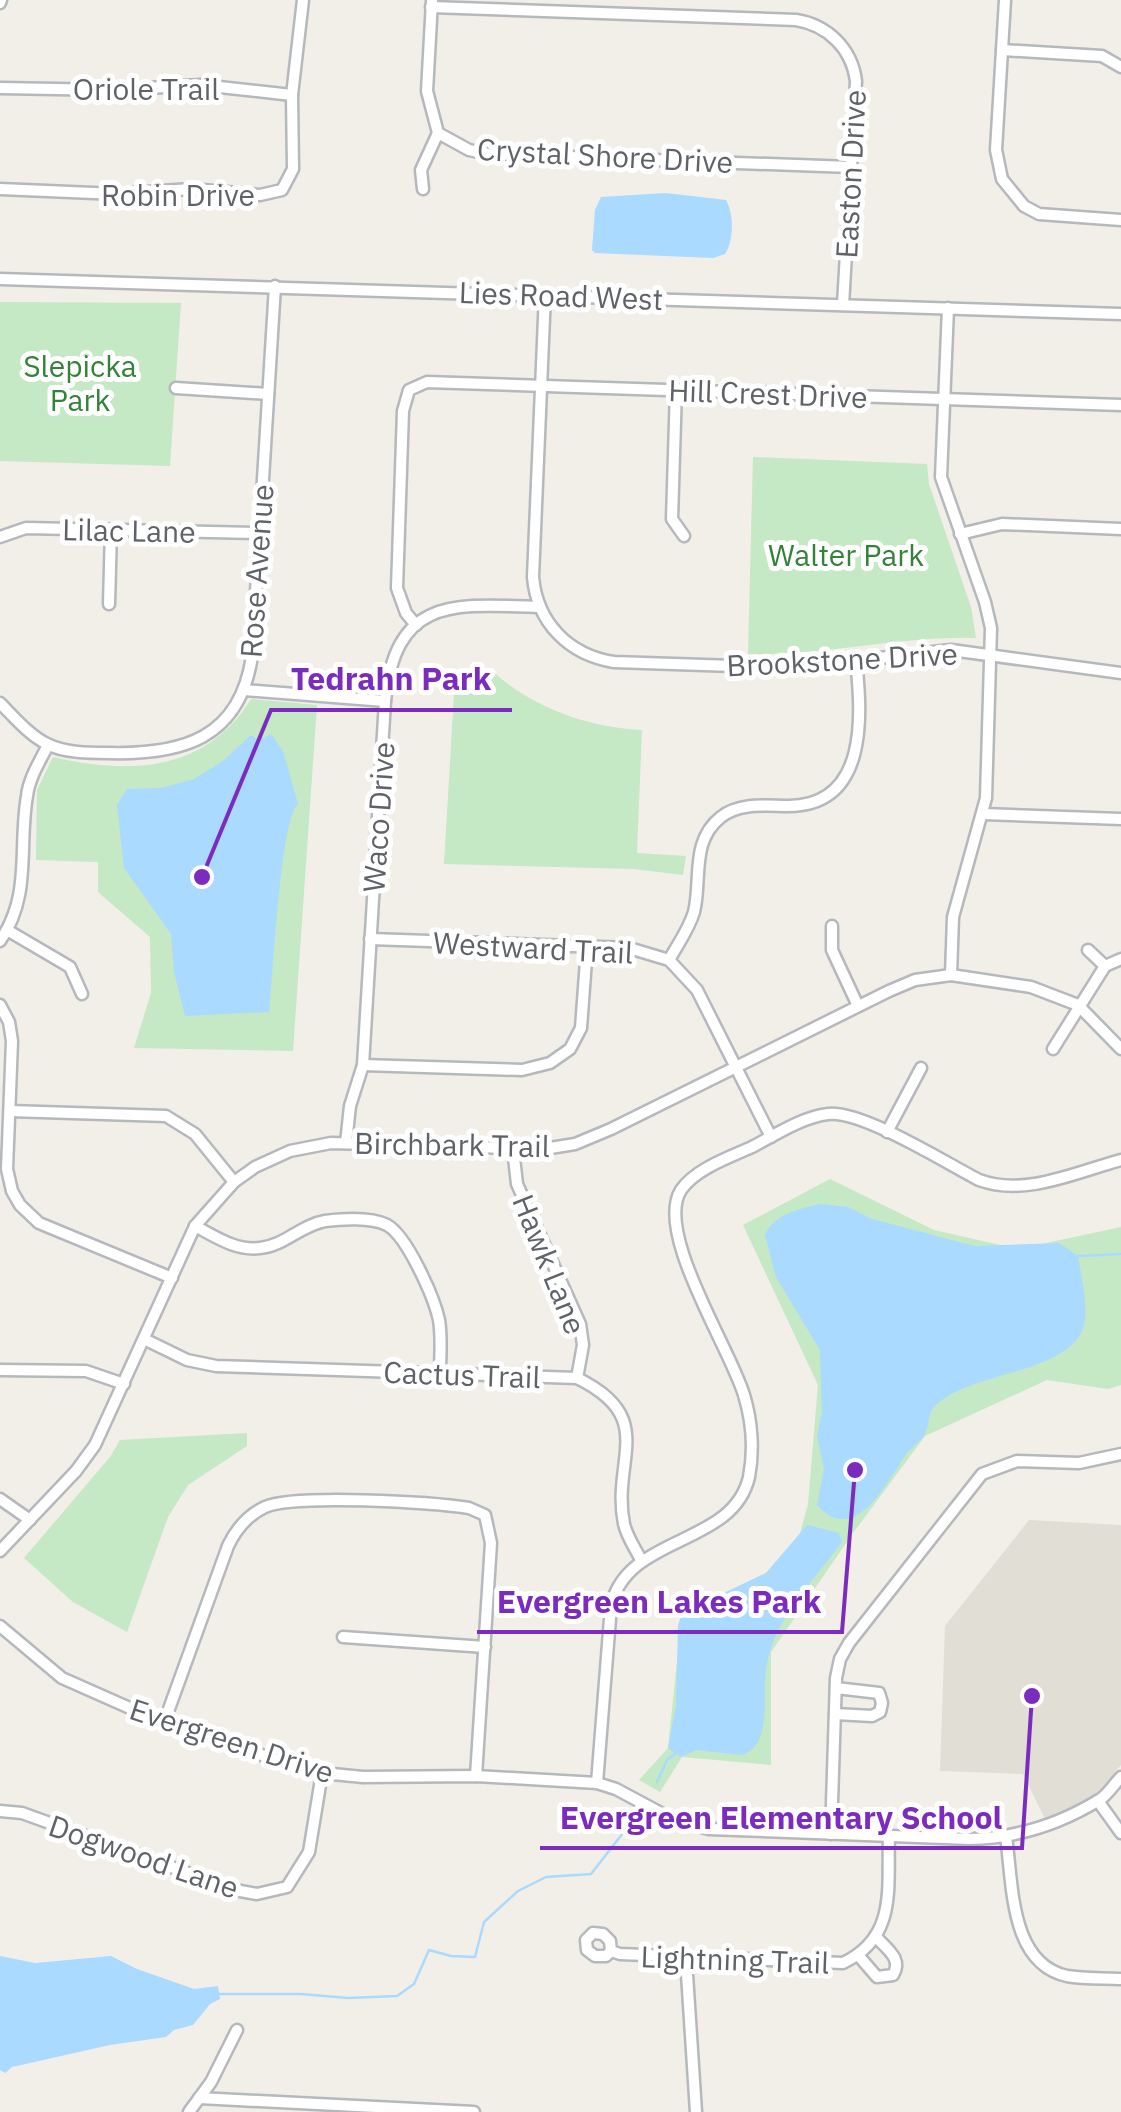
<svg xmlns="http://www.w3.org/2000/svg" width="1121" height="2112" viewBox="0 0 1121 2112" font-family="'IBM Plex Sans',sans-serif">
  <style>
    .education { fill: #e1ded6 }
    .green { fill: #c5e8c5 }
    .water { fill: #aadaff }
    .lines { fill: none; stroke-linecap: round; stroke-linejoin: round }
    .stream { stroke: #aadaff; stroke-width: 2.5 }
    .minor-casing { stroke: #b5b8bc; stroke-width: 15 }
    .minor { stroke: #fff; stroke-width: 10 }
    .labels { text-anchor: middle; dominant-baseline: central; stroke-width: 10; stroke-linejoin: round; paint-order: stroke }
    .street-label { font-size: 30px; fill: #5f6368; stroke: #fff }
    .park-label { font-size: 30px; fill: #348238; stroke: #fff }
    .leader { fill: none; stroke: #7b2cbf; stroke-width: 4 }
    .callout-dot { fill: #7b2cbf; stroke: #fff; stroke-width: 4 }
    .callout-label { font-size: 32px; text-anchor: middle; font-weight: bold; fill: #7b2cbf; stroke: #fff; stroke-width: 10; stroke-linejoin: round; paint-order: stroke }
  </style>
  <rect width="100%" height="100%" fill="#f1efe8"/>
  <path class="education" d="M1029,1520L1121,1525V1765L1095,1797L1046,1821L1023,1774L940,1771L945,1626Z"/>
  <g class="green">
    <path d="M0,302L181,303L170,466L0,461Z"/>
    <path d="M753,457L927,464L929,484L971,607L976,638C899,636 824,656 748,654Z"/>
    <path d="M481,669H490C531,707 586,727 642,730L637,853L686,856L683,875L634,869L444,864L455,677Z"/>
    <path d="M251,699L317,705L293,1051L134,1048L151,993L150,937L98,892V862L36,860L37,790L53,757C130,775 206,772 251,699Z"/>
    <path d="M830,1179L934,1230L1018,1249L1121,1227V1385L1108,1389L1047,1380L925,1436L853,1533L771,1652V1765L682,1757L660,1792L639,1780L668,1748L682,1613L766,1573L799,1537L808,1504L818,1385L743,1225Z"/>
    <path d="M247,1433V1446L188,1485L168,1517L127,1632L73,1602L24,1558L110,1457L120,1440Z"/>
  </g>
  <g class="water">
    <path d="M666,193L726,200C734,215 734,240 725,254L713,258L595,253L592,250L595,210L601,197Z"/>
    <path d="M271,734L283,751L298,804C280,818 273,979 269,1012L185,1016L174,972L171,934L124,868L117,805L127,789L161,788L194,779L223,761L251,735L259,740Z"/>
    <path d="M820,1204L848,1207L872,1219L974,1246L1059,1243L1078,1256C1081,1278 1093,1320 1078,1338C1048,1376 971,1372 935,1406C927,1414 930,1424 925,1434C921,1442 910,1448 905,1456C886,1483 855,1548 817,1505L824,1469L817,1436L822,1412L820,1350L776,1277L765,1235C774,1214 799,1209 820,1204Z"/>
    <path d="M807,1525L839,1533L842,1542C814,1581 773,1619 766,1669C762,1696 773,1743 743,1755L696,1750L681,1757L668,1748L676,1706L678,1626L682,1613L766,1573Z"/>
    <path d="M0,1956L35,1963L111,1956L137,1969L194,1989L218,1986L220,1999L210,2004L193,2025L174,2030L166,2037L110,2045L12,2067L5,2073L0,2070Z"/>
  </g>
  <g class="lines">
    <g class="stream">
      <path d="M1078,1256L1121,1254"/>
      <path d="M657,1782L667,1760L676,1753"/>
      <path d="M219,1994H301L348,1998L397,1996L414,1984L429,1950L451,1956L475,1957L484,1922L518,1891L546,1877L591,1874L637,1815"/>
    </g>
    <defs>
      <g id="minor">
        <path d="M1005,0L996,150L1002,179L1024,206L1039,214L1121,220"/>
        <path d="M432,1L427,91L438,133L469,150L488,154L851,167"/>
        <path d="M0,3L1,0"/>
        <path d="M431,7L796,20C828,25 852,49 856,81L843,305"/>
        <path d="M1002,50L1102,56L1121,67"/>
        <path d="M0,88L112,90L201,85L292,95"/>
        <path d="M0,189L117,194L191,189L260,195L282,190L293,169L292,95L303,0"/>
        <path d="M423,189L421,170L438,133"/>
        <path d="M0,279L1121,314"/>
        <path d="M545,294L533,577C537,623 569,655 614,662L790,668L951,650L1121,673"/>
        <path d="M948,308L941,477L985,602L991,628L986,798L953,917L951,975"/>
        <path d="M176,388L268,394"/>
        <path d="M676,389L672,519L684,536"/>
        <path d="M960,534L1002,524L1121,529"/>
        <path d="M0,537L26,528L259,533"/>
        <path d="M109,604L111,530"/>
        <path d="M416,625L406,613L397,588L403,411L409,390L427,382L1121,405"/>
        <path d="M244,690L385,701"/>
        <path d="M0,703C14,717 29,735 47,744C65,753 89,753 108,753C182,755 240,739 252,656L275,286"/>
        <path d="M983,814L1121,819"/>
        <path d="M832,926V950L858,1006"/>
        <path d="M7,930L70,967L82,994"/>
        <path d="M370,939L629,948L669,960L697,990L771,1137"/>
        <path d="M0,941C32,895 18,847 27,796C29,778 40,761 48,745"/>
        <path d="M1088,950L1105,966L1121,959"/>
        <path d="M669,960C678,944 689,929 694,912C702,880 690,841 721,817C740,802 767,806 789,806C868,805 862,716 856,660"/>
        <path d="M0,1005L9,1022L12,1041L7,1169L12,1191L20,1205L39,1223L172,1278"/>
        <path d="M1053,1049L1105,966"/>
        <path d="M363,1065L522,1070L550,1063L570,1049L581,1028L587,947"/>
        <path d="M10,1111L166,1116L195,1134L234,1182"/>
        <path d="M887,1132L921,1068"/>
        <path d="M346,1143L350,1106L363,1065L385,701C396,597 452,604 538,607"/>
        <path d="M513,1149L517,1184L580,1324L583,1345L577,1378"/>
        <path d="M195,1226C216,1237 236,1251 260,1248C284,1246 301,1225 325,1221C341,1219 371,1217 387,1225C407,1236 434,1297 439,1320C442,1337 440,1356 440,1374"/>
        <path d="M144,1339L187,1360L216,1366L577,1378C659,1418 611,1459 624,1524C627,1537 635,1548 641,1560"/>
        <path d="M0,1370L86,1371L124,1384"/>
        <path d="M0,1499L30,1520"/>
        <path d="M0,1551L76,1471L95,1445L195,1226L234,1182L255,1167L290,1151L331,1143L544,1149L575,1144L611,1129L889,991L915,980L951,975L1031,987L1078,1005L1121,1049"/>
        <path d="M0,1626L62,1678L132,1709L287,1764L322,1773L363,1777L476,1776L597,1783L616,1789L672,1819L709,1829L970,1839C1016,1838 1060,1824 1099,1800C1107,1796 1114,1784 1121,1777"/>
        <path d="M343,1637L485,1647"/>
        <path d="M835,1714L872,1716L880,1712L882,1703L879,1693L836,1688"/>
        <path d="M165,1720L228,1546C236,1529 248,1515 265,1507C294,1494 433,1502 469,1508L485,1515L491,1543L476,1776"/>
        <path d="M597,1783L611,1606C627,1534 733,1547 749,1477C754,1451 752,1421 744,1395C730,1348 654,1232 681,1190C695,1169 730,1157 752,1147C775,1135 802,1117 828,1114C862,1110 946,1163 979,1180C1025,1197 1076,1172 1121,1160"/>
        <path d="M1098,1801L1121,1833"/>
        <path d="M0,1811L22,1813L235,1890L257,1894L287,1887L309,1852L322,1773"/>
        <path d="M831,1834L836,1678L840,1659L849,1643L982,1474L1017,1461L1079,1463L1121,1454"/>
        <path d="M1006,1837C1013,1883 1009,1963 1067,1976C1084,1979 1103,1978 1121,1979"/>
        <path d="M611,1951L606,1956H595L587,1950L586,1940L593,1933L603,1934L610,1941L611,1951L620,1954L843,1963C898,1937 887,1887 889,1836"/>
        <path d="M858,1955L877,1977L893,1975C903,1959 887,1949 876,1937"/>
        <path d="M686,1959L696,2112"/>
        <path d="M199,2098L474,2112"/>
        <path d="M189,2112L211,2082L237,2030"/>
      </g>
    </defs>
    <use href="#minor" class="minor-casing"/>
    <use href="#minor" class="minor"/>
  </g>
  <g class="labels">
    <g class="street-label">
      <text x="146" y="88">Oriole Trail</text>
      <text transform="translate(605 155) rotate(3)">Crystal Shore Drive</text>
      <text transform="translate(850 174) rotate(-87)">Easton Drive</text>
      <text x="178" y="194">Robin Drive</text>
      <text transform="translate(561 295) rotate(2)">Lies Road West</text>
      <text transform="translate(768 393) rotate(2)">Hill Crest Drive</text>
      <text transform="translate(129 530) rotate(1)">Lilac Lane</text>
      <text transform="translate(256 571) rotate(-86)">Rose Avenue</text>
      <text transform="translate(842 659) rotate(-3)">Brookstone Drive</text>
      <text transform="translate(378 817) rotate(-86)">Waco Drive</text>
      <text transform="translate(533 947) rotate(3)">Westward Trail</text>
      <text transform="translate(452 1144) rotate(1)">Birchbark Trail</text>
      <text transform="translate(550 1264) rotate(68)">Hawk Lane</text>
      <text transform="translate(462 1374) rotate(2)">Cactus Trail</text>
      <text transform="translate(232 1740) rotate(18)">Evergreen Drive</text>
      <text transform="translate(144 1856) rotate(19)">Dogwood Lane</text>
      <text transform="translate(735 1959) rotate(2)">Lightning Trail</text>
    </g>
    <g class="park-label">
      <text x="80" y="365">Slepicka<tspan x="80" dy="34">Park</tspan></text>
      <text x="846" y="554">Walter Park</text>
    </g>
  </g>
  <path class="leader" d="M202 877L271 710H512M855 1470L842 1632H477M1032 1696L1022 1848H540"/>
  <g class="callout-dot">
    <circle cx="202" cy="877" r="10"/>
    <circle cx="855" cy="1470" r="10"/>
    <circle cx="1032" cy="1696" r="10"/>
  </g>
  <g class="callout-label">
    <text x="391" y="690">Tedrahn Park</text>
    <text x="659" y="1613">Evergreen Lakes Park</text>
    <text x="781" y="1829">Evergreen Elementary School</text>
  </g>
</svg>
